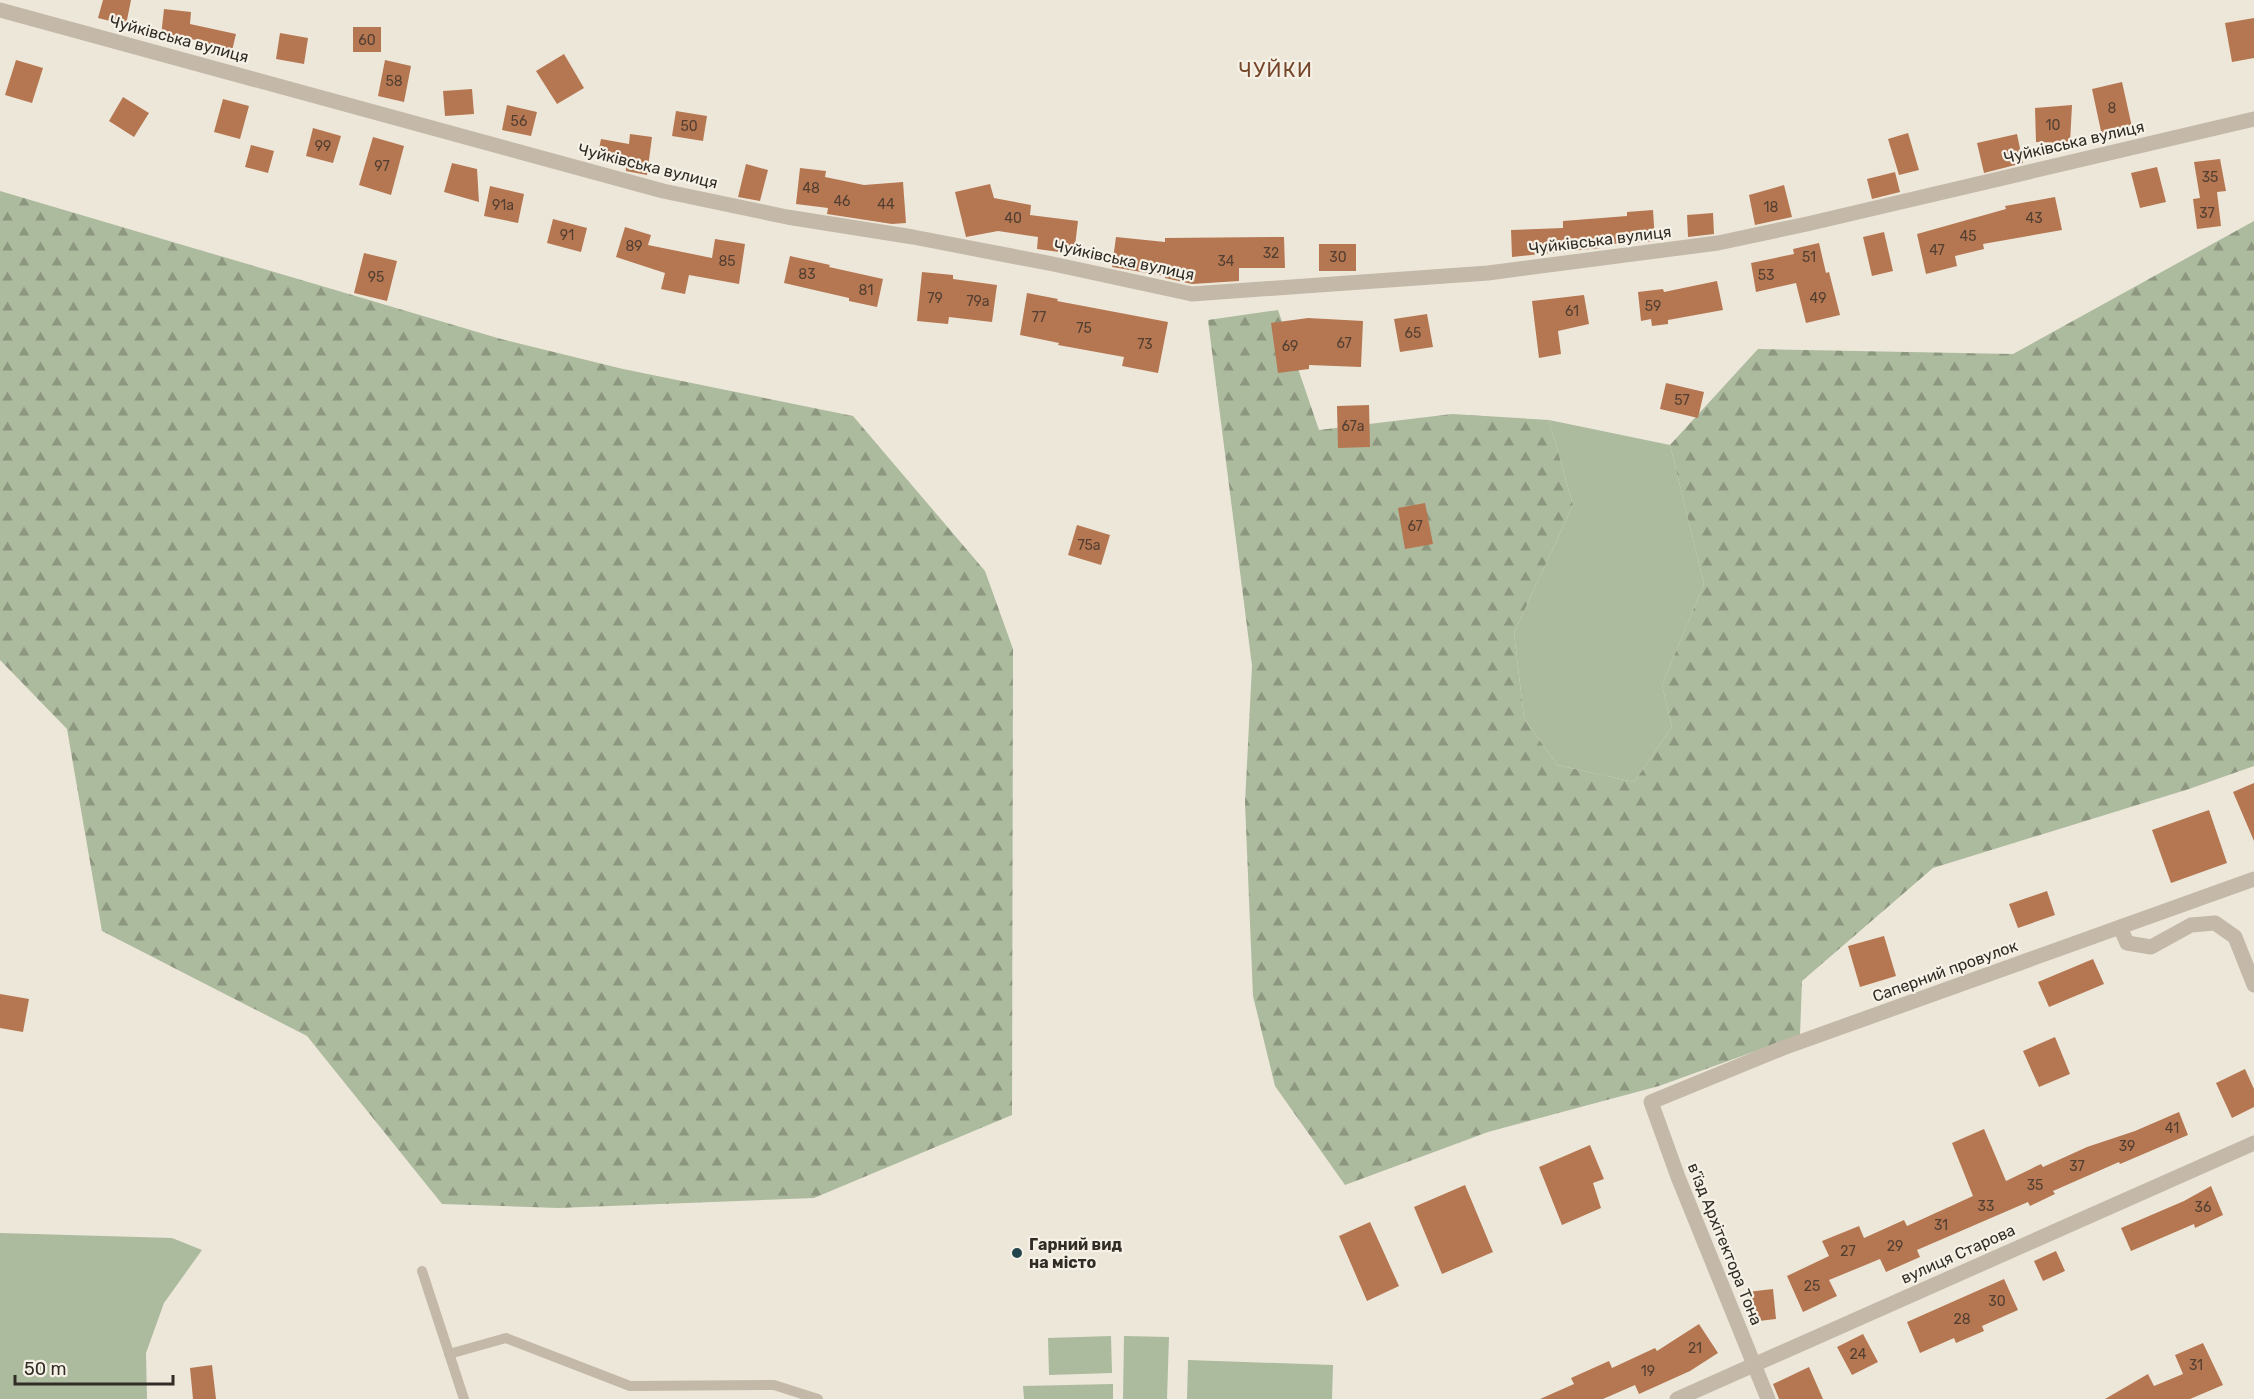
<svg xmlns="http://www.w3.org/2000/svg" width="2254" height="1399" viewBox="0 0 2254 1399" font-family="Rubik,sans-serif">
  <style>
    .green { fill: #acba9d }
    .forest { fill: url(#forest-firs) }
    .building { fill: #b57751 }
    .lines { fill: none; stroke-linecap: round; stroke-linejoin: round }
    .service { stroke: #c4b9a8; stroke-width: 10 }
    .minor { stroke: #c4b9a8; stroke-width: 15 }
    .poi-dot { fill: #23454d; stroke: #f6f1e6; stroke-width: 2 }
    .labels { text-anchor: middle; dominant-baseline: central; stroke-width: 4.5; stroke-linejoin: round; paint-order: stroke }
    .number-label { font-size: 14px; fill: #533f32 }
    .street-label { font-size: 16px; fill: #322c27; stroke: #f6f1e6 }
    .poi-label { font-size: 16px; font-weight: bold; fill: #322c27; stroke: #f6f1e6; text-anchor: start }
    .quarter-label { font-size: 20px; letter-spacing: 1.5px; fill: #76472b; stroke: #f6f1e6 }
  </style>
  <defs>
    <pattern id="forest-firs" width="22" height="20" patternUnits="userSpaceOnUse" patternTransform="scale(1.5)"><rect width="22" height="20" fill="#acba9d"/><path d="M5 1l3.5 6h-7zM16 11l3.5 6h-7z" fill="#8d9780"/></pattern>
  </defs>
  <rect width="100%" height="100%" fill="#ede7da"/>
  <g class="green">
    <path d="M1549,420L1670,445L1704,584L1662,685L1672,727L1634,782L1557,765L1524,718L1514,633L1573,505Z"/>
    <path d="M0,1233L172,1238L202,1250L164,1303L146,1353L147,1399H0Z"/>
    <path d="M1111,1336L1112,1373L1049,1375L1048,1338Z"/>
    <path d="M1124,1336L1169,1337L1167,1399H1123Z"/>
    <path d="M1188,1360L1333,1365L1332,1399H1187Z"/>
    <path d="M1113,1384V1399H1024L1023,1386Z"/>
  </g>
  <g class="forest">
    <path d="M0,191L501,339L623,369L853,416L985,571L1013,649L1012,1115L814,1198L558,1208L442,1204L307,1036L102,931L67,729L0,660Z"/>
    <path d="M2254,221V766L2189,789L1933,868L1802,981L1800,1035L1659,1086L1488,1132L1345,1185L1275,1086L1253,996L1245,803L1252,666L1208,320L1278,310L1319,430L1452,414L1549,420L1573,505L1514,633L1524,718L1557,765L1634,782L1672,727L1662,685L1704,584L1670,445L1758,349L2013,354Z"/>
  </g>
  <g class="building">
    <path d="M103,0H131L126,25L98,18Z"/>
    <path d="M164,9L191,12L190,24L236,34L231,55L204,50L206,41L161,36Z"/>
    <path d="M2254,18V58L2232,62L2225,23Z"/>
    <rect x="353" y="27" width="28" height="25"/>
    <path d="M280,33L308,38L304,64L276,59Z"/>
    <path d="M564,54L584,88L557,104L536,71Z"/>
    <path d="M16,60L43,68L32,103L5,95Z"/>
    <path d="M385,60L411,66L404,102L378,96Z"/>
    <path d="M2122,82L2132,127L2102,136L2092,89Z"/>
    <path d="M472,89L474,114L445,116L443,91Z"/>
    <path d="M123,97L149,113L134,137L109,121Z"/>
    <path d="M223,99L249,106L240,139L214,132Z"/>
    <path d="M507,105L537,112L531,136L502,130Z"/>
    <path d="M2072,105L2070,143L2036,142L2035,108Z"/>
    <path d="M676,111L707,116L703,141L672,136Z"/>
    <path d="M313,128L341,136L333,163L306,156Z"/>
    <path d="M1908,133L1919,170L1899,175L1888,139Z"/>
    <path d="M630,134L652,137L647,175L626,171V164L597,159L601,139L629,144Z"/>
    <path d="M2017,134L2023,163L1984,173L1977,143Z"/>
    <path d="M373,137L404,146L391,195L359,185Z"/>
    <path d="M251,145L274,151L268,173L245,167Z"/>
    <path d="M2220,159L2226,191L2217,192L2221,226L2197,229L2193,199L2200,198L2194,162Z"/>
    <path d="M452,163L477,169L479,202L444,192Z"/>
    <path d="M746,164L768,170L760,201L738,197Z"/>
    <path d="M2157,167L2166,202L2140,208L2131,173Z"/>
    <path d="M800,168L826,171L825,177L864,185L903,182L906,223L892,224L827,214L828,208L796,204Z"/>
    <path d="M1895,172L1900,192L1872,199L1867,179Z"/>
    <path d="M990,184L994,198L1031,205L1030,215L1078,221L1074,254L1037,249L1038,237L998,231L966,237L955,192Z"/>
    <path d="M1784,185L1792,217L1755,225L1749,195Z"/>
    <path d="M490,186L524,194L518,223L484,216Z"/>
    <path d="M2055,197L2062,230L1983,244L1984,249L1955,256L1957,266L1926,274L1917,234L2006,209L2005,206Z"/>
    <path d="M1653,210L1655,241L1600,245V248L1512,257L1511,230L1563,228V221L1627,216V212Z"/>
    <path d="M1713,213L1714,234L1688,237L1687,215Z"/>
    <path d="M553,219L587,228L581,252L547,243Z"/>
    <path d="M625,227L651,235L648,245L712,258L715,239L745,244L739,284L689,275L685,294L661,289L665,273L616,257Z"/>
    <path d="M1884,232L1893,271L1872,276L1863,237Z"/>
    <path d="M1116,237L1165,242V238L1284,237L1285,268H1239V281L1192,284L1165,278V276L1112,267Z"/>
    <path d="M1819,243L1826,273L1829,272L1840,315L1806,323L1796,283L1756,292L1751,263L1794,254L1793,249Z"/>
    <rect x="1319" y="244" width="37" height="27"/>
    <path d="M364,253L397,261L387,301L354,293Z"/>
    <path d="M790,256L830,265L829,267L883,279L877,307L849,301V298L784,283Z"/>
    <path d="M922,272L953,275V279L997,285L992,322L949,317L948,324L917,321Z"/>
    <path d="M1717,281L1723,310L1668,320V324L1652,326L1651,319L1641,321L1638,292L1663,289L1664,292Z"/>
    <path d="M1027,293L1058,299L1057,301L1168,322L1158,373L1122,366L1124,357L1058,345L1059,343L1020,335Z"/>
    <path d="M1584,295L1589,324L1558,331L1561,354L1539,358L1532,301Z"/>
    <path d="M1427,314L1433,347L1400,352L1394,319Z"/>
    <path d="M1308,318L1363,321L1361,367L1309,365V369L1278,373L1271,323Z"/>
    <path d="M1666,383L1704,392L1698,418L1660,409Z"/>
    <path d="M1369,405L1370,447L1338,448L1337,406Z"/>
    <path d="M1425,503L1433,544L1405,549L1398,508Z"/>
    <path d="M1077,525L1110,535L1101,565L1068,555Z"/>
    <path d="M2254,783V841L2233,792Z"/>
    <path d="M2209,810L2227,863L2171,883L2152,830Z"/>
    <path d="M2047,891L2055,915L2018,928L2009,904Z"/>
    <path d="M1884,936L1896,976L1860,987L1848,946Z"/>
    <path d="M2093,959L2104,984L2049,1007L2038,982Z"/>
    <path d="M0,994L29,999L23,1032L0,1028Z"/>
    <path d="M2055,1037L2070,1074L2039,1087L2023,1051Z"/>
    <path d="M2245,1069L2254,1089V1107L2232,1118L2216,1083Z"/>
    <path d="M2179,1112L2188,1135L2120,1164L2119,1162L2053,1191L2055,1194L2030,1206L2028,1202L1917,1250L1920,1257L1886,1272L1880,1259L1829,1280L1837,1296L1803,1312L1787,1276L1829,1256L1822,1241L1859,1226L1864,1238L1904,1220L1907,1226L1973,1196L1952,1143L1984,1129L2006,1181L2041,1164L2043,1167L2087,1147L2135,1131Z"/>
    <path d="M1590,1145L1604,1179L1593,1183L1601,1208L1562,1225L1539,1167Z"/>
    <path d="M1465,1185L1493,1252L1442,1274L1414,1207Z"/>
    <path d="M2211,1186L2223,1215L2195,1228L2194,1224L2131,1251L2121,1228L2184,1201Z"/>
    <path d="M1370,1222L1399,1286L1367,1301L1339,1236Z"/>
    <path d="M2056,1251L2065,1271L2043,1281L2034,1261Z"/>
    <path d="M2004,1279L2018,1310L1982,1326L1984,1331L1956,1343L1954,1338L1920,1353L1907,1322Z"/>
    <path d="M1773,1289L1776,1319L1750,1322L1747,1292Z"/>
    <path d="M1699,1324L1718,1353L1690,1371L1639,1394L1635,1385L1603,1399H1540L1574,1384L1571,1378L1609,1361L1612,1368L1655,1348L1657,1351Z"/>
    <path d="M1863,1334L1878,1362L1852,1375L1837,1347Z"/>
    <path d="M2203,1343L2223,1385L2190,1399H2105L2148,1374L2154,1386L2183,1374L2175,1355Z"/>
    <path d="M212,1365L216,1399H193L190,1368Z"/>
    <path d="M1809,1367L1823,1399H1779L1773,1384Z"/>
  </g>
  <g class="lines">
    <g class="service">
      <path d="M422,1271L464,1399"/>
      <path d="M449,1354L506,1338L630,1386L774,1385L818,1399"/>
    </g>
    <g class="minor">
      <path d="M0,10L663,191L787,217L913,237L1053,264L1192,294L1488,273L1718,243L1807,224L2254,119"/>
      <path d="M2120,927L2127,943L2151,947L2191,925L2215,923L2235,937L2254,985"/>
      <path d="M1677,1399L2254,1143"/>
      <path d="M1768,1399L1678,1177L1651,1102L1783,1048L2254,879"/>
    </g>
  </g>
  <circle class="poi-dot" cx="1017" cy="1253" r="6"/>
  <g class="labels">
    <g class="number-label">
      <text x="367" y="40">60</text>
      <text x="394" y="81">58</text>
      <text x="2112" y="108">8</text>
      <text x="519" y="121">56</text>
      <text x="2053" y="125">10</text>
      <text x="689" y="126">50</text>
      <text x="323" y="146">99</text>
      <text x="382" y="166">97</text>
      <text x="2210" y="177">35</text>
      <text x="811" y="188">48</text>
      <text x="842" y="201">46</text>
      <text x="886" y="204">44</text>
      <text x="503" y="205">91а</text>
      <text x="1771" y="207">18</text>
      <text x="2207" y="213">37</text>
      <text x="1013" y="218">40</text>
      <text x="2034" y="218">43</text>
      <text x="567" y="235">91</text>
      <text x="1968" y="236">45</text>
      <text x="634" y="246">89</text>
      <text x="1937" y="250">47</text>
      <text x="1271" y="253">32</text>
      <text x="1338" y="257">30</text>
      <text x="1809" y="257">51</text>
      <text x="727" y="261">85</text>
      <text x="1226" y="261">34</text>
      <text x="807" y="274">83</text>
      <text x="1766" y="275">53</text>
      <text x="376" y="277">95</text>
      <text x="866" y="290">81</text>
      <text x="935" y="298">79</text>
      <text x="1818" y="298">49</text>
      <text x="978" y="301">79а</text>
      <text x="1653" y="306">59</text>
      <text x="1572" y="311">61</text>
      <text x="1039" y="317">77</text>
      <text x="1084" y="328">75</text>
      <text x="1413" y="333">65</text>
      <text x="1344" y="343">67</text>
      <text x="1145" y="344">73</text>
      <text x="1290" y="346">69</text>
      <text x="1682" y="400">57</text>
      <text x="1353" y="426">67а</text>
      <text x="1415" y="526">67</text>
      <text x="1089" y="545">75а</text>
      <text x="2172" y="1128">41</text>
      <text x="2127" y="1146">39</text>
      <text x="2077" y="1166">37</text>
      <text x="2035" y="1185">35</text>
      <text x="1986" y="1206">33</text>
      <text x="2203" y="1207">36</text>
      <text x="1941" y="1225">31</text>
      <text x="1895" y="1246">29</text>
      <text x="1848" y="1251">27</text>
      <text x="1812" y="1286">25</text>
      <text x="1997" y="1301">30</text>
      <text x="1962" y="1319">28</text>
      <text x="1695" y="1348">21</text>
      <text x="1858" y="1354">24</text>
      <text x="2196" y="1365">31</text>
      <text x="1648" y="1371">19</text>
    </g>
    <g class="street-label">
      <text transform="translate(179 39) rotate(15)">Чуйківська вулиця</text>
      <text transform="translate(2074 142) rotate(-13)">Чуйківська вулиця</text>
      <text transform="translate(648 166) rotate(14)">Чуйківська вулиця</text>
      <text transform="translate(1600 240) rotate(-7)">Чуйківська вулиця</text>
      <text transform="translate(1124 260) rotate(12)">Чуйківська вулиця</text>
      <text transform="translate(1945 971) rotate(-20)">Саперний провулок</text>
      <text transform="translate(1725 1244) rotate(68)">в’їзд Архітектора Тона</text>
      <text transform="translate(1958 1254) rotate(-24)">вулиця Старова</text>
    </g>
    <g class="poi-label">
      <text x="1029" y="1244">Гарний вид<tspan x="1029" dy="18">на місто</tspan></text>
    </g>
    <g class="quarter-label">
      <text x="1276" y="70">ЧУЙКИ</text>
    </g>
  </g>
  <path d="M15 1375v9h158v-9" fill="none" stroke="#322c27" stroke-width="3"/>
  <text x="24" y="1375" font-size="18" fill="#322c27" stroke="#f6f1e6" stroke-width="4.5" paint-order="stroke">50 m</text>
</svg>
